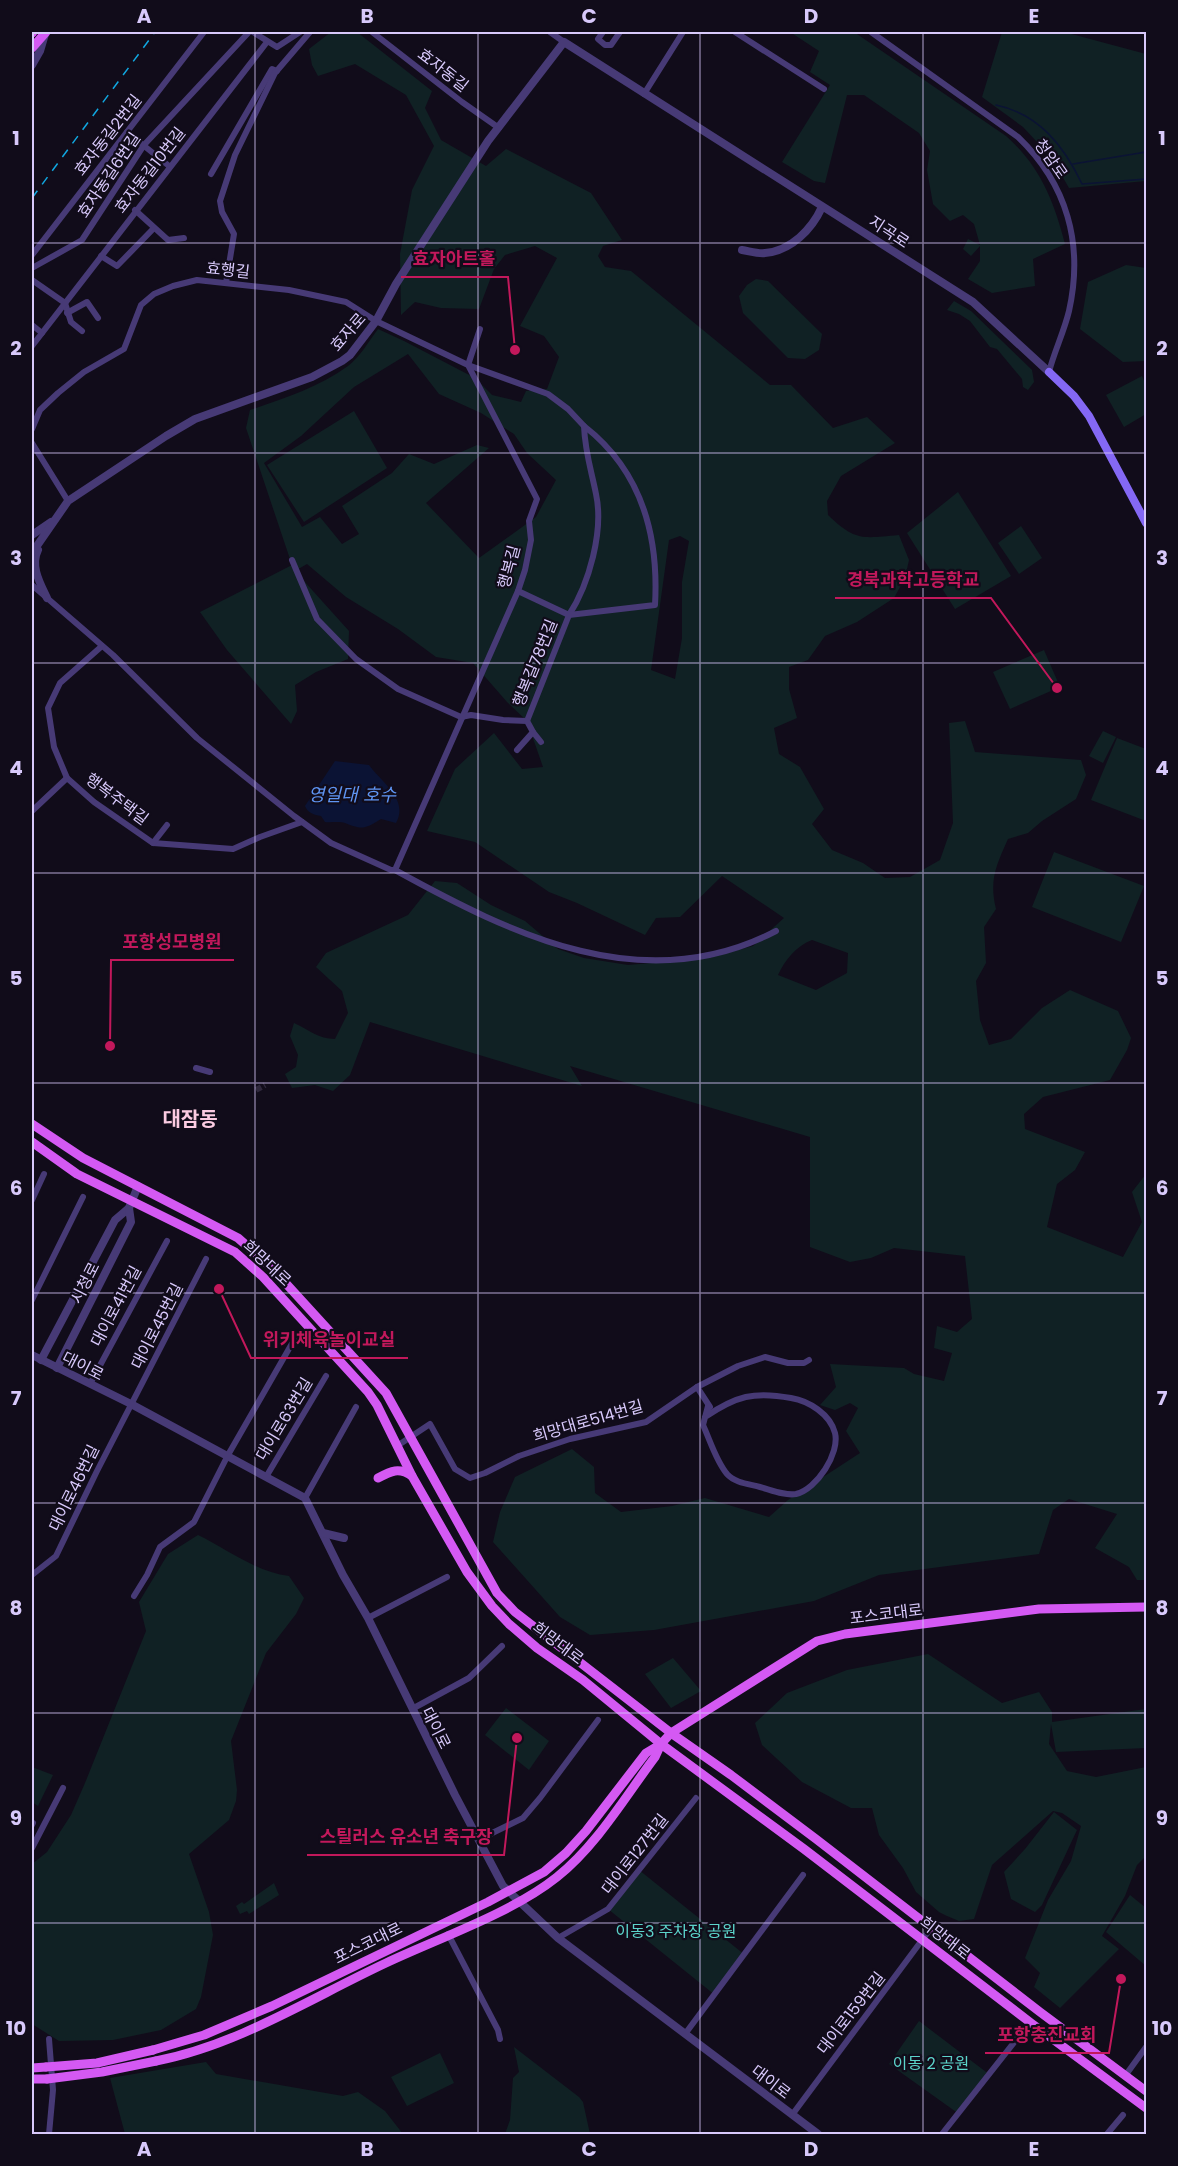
<svg xmlns="http://www.w3.org/2000/svg" width="1178" height="2166" viewBox="0 0 1178 2166" font-family="Poppins,'Noto Sans KR',sans-serif">
  <style>
    .green { fill: #102124; fill-rule: evenodd }
    .water { fill: #0b1334 }
    .lines { fill: none; stroke-linecap: round; stroke-linejoin: round }
    .stream { stroke: #0b1334; stroke-width: 1.5 }
    .minor-tunnel { stroke: #2f283c; stroke-width: 6; stroke-dasharray: 6 3; stroke-linecap: butt }
    .minor { stroke: #473a76; stroke-width: 6 }
    .tertiary { stroke: #473a76; stroke-width: 8 }
    .secondary { stroke: #8468f4; stroke-width: 8 }
    .primary { stroke: #d459f3; stroke-width: 9 }
    .rail { stroke: #10a7e0; stroke-width: 1.5; stroke-dasharray: 9 8; stroke-linecap: butt }
    .primary-bridge { stroke: #d459f3; stroke-width: 9 }
    .grid { fill: none; stroke: #d8c9fb; stroke-width: 1.5; stroke-opacity: 0.55 }
    .labels { text-anchor: middle; dominant-baseline: central; stroke-width: 4.5; stroke-linejoin: round; paint-order: stroke }
    .street-label { font-size: 16px; fill: #d8c9fb; stroke: #110c1a }
    .park-label { font-size: 16px; fill: #5cd4cb; stroke: #110c1a }
    .water-label { font-size: 18px; font-style: italic; fill: #5f95f3; stroke: #110c1a }
    .quarter-label { font-size: 20px; font-weight: bold; fill: #fbcbe1; stroke: #110c1a }
    .leader { fill: none; stroke: #c2185b; stroke-width: 2 }
    .callout-dot { fill: #c2185b; stroke: #110c1a; stroke-width: 2 }
    .callout-label { font-size: 18px; text-anchor: middle; font-weight: bold; fill: #c2185b; stroke: #110c1a; stroke-width: 4.5; stroke-linejoin: round; paint-order: stroke }
    .neatline { fill: none; stroke: #d8c9fb; stroke-width: 2 }
    .grid-label { font-size: 20px; text-anchor: middle; font-weight: bold; fill: #d8c9fb }
  </style>
  <rect width="100%" height="100%" fill="#110c1a"/>
  <g class="green">
    <path d="M331,32H357L432,91L425,108L441,140L486,166L506,149L591,193L622,240L603,246L598,256L605,267L631,271L770,385H791L833,428L867,417L895,443L841,476L827,501L828,515C856,542 863,538 899,535L909,560L905,578L894,598L857,622L825,636L808,660L789,667V689L797,718L774,728L779,754L800,767L824,809L812,824L832,850L863,863L885,878L910,877L940,860L953,823L949,723L965,721L975,752L1081,760L1086,775L1076,799L1042,821L1028,833L1008,839C996,866 989,880 996,909L984,927L986,963L976,981L980,1020L989,1045L1011,1039L1042,1008L1070,990L1118,1011L1131,1038L1127,1050L1110,1080L1043,1097L1024,1114L1025,1129L1085,1152L1075,1170L1057,1184L1047,1227L1123,1257L1142,1222L1132,1192L1146,1174V1580H1137L1129,1567L1095,1548L1117,1514L1069,1499L1053,1510L1039,1554L879,1575L814,1601L654,1630L590,1635L560,1617L493,1542L500,1512L515,1477L572,1449L594,1467L595,1493L621,1512L672,1506L705,1498L769,1517L788,1500L860,1453L846,1431L858,1408L850,1403L835,1410L820,1405L836,1387L830,1364L904,1368L914,1374L944,1381L952,1353L934,1348L937,1326L957,1332L972,1319L965,1256L894,1248L871,1258L850,1262L810,1247V1137L570,1066L582,1086L370,1022L350,1075L333,1091L315,1085L292,1088L285,1074L296,1067L298,1055L290,1036L294,1023C310,1030 318,1039 335,1039L348,1013L342,991L316,967L326,953L408,915L435,881L457,883L491,905L525,921L558,949L584,958L628,965L708,958L753,946L784,918L722,876L680,917L656,918L645,935L577,903L549,892L475,842L427,831L455,769L494,733L522,769L543,767L527,721L507,702L473,663L436,657L398,629L346,597L307,564L295,571L349,631L348,659L316,672L295,685L297,711L291,724L227,650L200,612L292,565L246,428L250,410C283,399 319,387 348,366C360,357 369,341 378,329L404,341L475,378L492,395L521,402L526,391L547,389L559,357L544,336L520,326L557,258L535,246L505,255L494,269L479,309L441,308L415,302L401,315L400,254L412,190L434,146L406,95L355,64L318,76L312,65L309,49ZM408,354L439,394L481,413L514,434L527,453L556,480L536,517L479,558L426,503L489,448L477,445L434,464L409,454L392,473L342,506L359,534L342,544L320,517L302,527L264,463L301,436L354,387ZM680,536L689,541L682,582V638L675,679L651,670L669,540ZM812,940L848,953L847,973L816,990L778,975C785,960 796,946 812,940Z"/>
    <path d="M790,32H854L1006,136C1040,166 1054,201 1065,244L1033,259L1035,286L992,293L968,279L980,261V246L971,256L963,249L968,239L980,245L974,224L963,215L950,221L933,204L927,170L930,151L919,133L864,95H847L825,183L814,181L782,162L830,85L810,72L819,51Z"/>
    <path d="M1002,32H1064L1146,54V181L1069,188L1051,157L1023,127L982,97Z"/>
    <path d="M1126,265L1146,268V361L1123,362L1080,329L1088,282Z"/>
    <path d="M756,279L768,281L822,334L819,350L805,359L788,358L743,313L739,296L747,285Z"/>
    <path d="M954,301L971,311L1032,370L1034,382L1028,390L1023,387L1022,379L997,349L990,347L970,321L959,314L947,310Z"/>
    <path d="M1142,376L1146,385V414L1124,427L1106,395Z"/>
    <path d="M354,411L387,468L304,522L267,465Z"/>
    <path d="M958,492L1011,576L955,609L907,533Z"/>
    <path d="M1021,526L1042,558L1019,574L998,543Z"/>
    <path d="M1044,650L1060,687L1010,709L993,672Z"/>
    <path d="M1103,731L1116,737L1103,763L1089,756Z"/>
    <path d="M1117,738L1146,749V821L1091,800Z"/>
    <path d="M1054,852L1144,886L1121,942L1032,907Z"/>
    <path d="M198,1535C227,1549 256,1572 289,1576L304,1598L296,1614L266,1653L231,1741L237,1790L236,1801L229,1820L189,1854L209,1912L213,1935L201,1997L196,2009L161,2030L113,2040L59,2041L32,2024V1864L47,1852L71,1815L85,1783L146,1631L139,1602L168,1554Z"/>
    <path d="M928,1654L1002,1703L1039,1692L1052,1712V1722L1146,1709V1748L1056,1752L1051,1724L1049,1744L1067,1771L1096,1777L1146,1767V1856L1137,1865L1125,1896L1102,1936L1119,1949L1060,2008L1034,1987L1040,1973L1025,1958L1048,1900L1071,1861L1081,1826L1062,1813L1053,1811L992,1865L974,1919L959,1921L947,1916L939,1912L916,1892L903,1868L879,1835L872,1808H851L802,1782L762,1745L755,1723L787,1693L847,1670Z"/>
    <path d="M673,1658L701,1691L671,1708L645,1674Z"/>
    <path d="M506,1708L549,1741L529,1770L485,1735Z"/>
    <path d="M32,1767L53,1775L38,1806L32,1802Z"/>
    <path d="M1054,1812L1077,1830L1042,1905L1035,1912L1011,1899L1004,1872L1025,1849Z"/>
    <path d="M639,1870L745,1955L715,1995L608,1909Z"/>
    <path d="M274,1883L279,1895L249,1914L247,1911L240,1914L236,1906L242,1902L244,1904Z"/>
    <path d="M1130,1895L1146,1908V1966L1106,1932Z"/>
    <path d="M919,2021L990,2075L959,2114L889,2064Z"/>
    <path d="M514,2047L579,2097L583,2102L590,2134H505L510,2120L513,2078L519,2072Z"/>
    <path d="M440,2053L454,2083L407,2106L391,2077Z"/>
    <path d="M206,2062L216,2074L343,2096L358,2092L385,2111L403,2134H125L110,2078Z"/>
  </g>
  <path class="water" d="M335,761L369,765C382,783 409,799 396,823L381,819C365,829 362,830 345,823C339,821 330,823 325,822L321,816C314,815 308,813 305,806Z"/>
  <g class="lines">
    <g class="stream">
      <path d="M996,105C1039,114 1064,146 1082,184L1146,179"/>
      <path d="M1073,164L1146,152"/>
    </g>
    <path class="minor-tunnel" d="M256,1090L265,1085"/>
    <g class="minor">
      <path d="M253,32L277,47L300,32"/>
      <path d="M372,32L462,102L499,128"/>
      <path d="M550,32L564,42"/>
      <path d="M603,32L598,39L605,45H611L620,32"/>
      <path d="M735,32L824,89"/>
      <path d="M871,32L1018,137C1067,184 1084,244 1069,311C1064,332 1054,352 1049,372"/>
      <path d="M644,94L683,32"/>
      <path d="M127,132L169,166"/>
      <path d="M211,174L272,69L277,71"/>
      <path d="M135,210L168,240L184,238"/>
      <path d="M32,255L204,32"/>
      <path d="M101,256L117,266L154,228"/>
      <path d="M32,268L82,240L144,145L249,32"/>
      <path d="M32,280L65,303L71,322L82,331"/>
      <path d="M226,283L234,234L222,212L220,201L235,155L275,73L310,32"/>
      <path d="M67,313L87,302L98,318"/>
      <path d="M32,325L42,333"/>
      <path d="M480,329L468,365L548,394L568,409L584,426C585,452 591,469 596,494C604,531 589,584 569,615L527,721"/>
      <path d="M32,346L267,42"/>
      <path d="M32,429L40,410L58,393L84,372L124,349L141,305L154,294L173,286L197,280L289,290L346,302L376,321L468,365L537,499L529,521L531,540L525,570L518,591L395,870H391L331,843L294,816L197,738L113,655L32,585"/>
      <path d="M32,443L68,501"/>
      <path d="M292,560L317,619L356,659L398,689L461,717L471,715L503,720L527,721"/>
      <path d="M518,591L569,615L655,605C659,535 642,471 584,426"/>
      <path d="M102,646L60,683L48,708L54,747L67,778L94,802L153,843L233,849L260,837L302,822"/>
      <path d="M533,732L541,742"/>
      <path d="M517,750L533,732L527,721"/>
      <path d="M32,811L67,778"/>
      <path d="M153,843L167,825"/>
      <path d="M395,870C513,935 644,1000 776,931"/>
      <path d="M196,1068L210,1072"/>
      <path d="M32,1200L44,1174"/>
      <path d="M32,1300L83,1197"/>
      <path d="M90,1384L167,1241"/>
      <path d="M697,1387L710,1407"/>
      <path d="M705,1417C736,1396 754,1391 791,1398C809,1401 830,1414 835,1433C840,1453 817,1489 796,1494C785,1496 771,1490 760,1487C749,1484 735,1483 727,1474C716,1461 710,1440 703,1425L708,1406"/>
      <path d="M397,1446L430,1424L455,1469L470,1478L485,1473L519,1456L570,1439L646,1422L697,1387L738,1366L765,1357L788,1363H804L809,1360"/>
      <path d="M266,1477L326,1376"/>
      <path d="M305,1498L356,1407"/>
      <path d="M32,1575L56,1556L97,1471L206,1259"/>
      <path d="M134,1596L147,1575L160,1547L194,1522L228,1455L294,1340"/>
      <path d="M368,1618L447,1577"/>
      <path d="M412,1709L469,1678L502,1646"/>
      <path d="M32,1825L33,1823"/>
      <path d="M478,1840L523,1818L540,1798L598,1720"/>
      <path d="M32,1848L63,1788"/>
      <path d="M448,1934L498,2030L500,2039"/>
      <path d="M558,1938L608,1909L696,1798"/>
      <path d="M685,2034L803,1875"/>
      <path d="M49,2039L53,2090L49,2134"/>
      <path d="M1125,2076L1146,2047"/>
      <path d="M792,2115L931,1928"/>
      <path d="M942,2134L1019,2036"/>
      <path d="M1107,2134L1123,2115"/>
    </g>
    <g class="tertiary">
      <path d="M32,65L40,51L45,34"/>
      <path d="M742,250C749,251 758,254 765,253C791,251 812,229 822,207"/>
      <path d="M32,535L51,522"/>
      <path d="M38,550C30,566 40,583 47,598"/>
      <path d="M32,553L68,501L166,436L195,419L312,377L342,361L350,355L376,321L396,284L488,141L564,42L973,302L1049,372"/>
      <path d="M32,1355L131,1404L305,1498L343,1575L368,1618L455,1795L503,1886L558,1938L818,2134"/>
      <path d="M41,1360L115,1220L129,1208"/>
      <path d="M57,1368L131,1222L129,1208L138,1186"/>
      <path d="M323,1533L344,1538"/>
    </g>
    <path class="secondary" d="M1049,372L1074,396L1089,416L1146,523"/>
    <g class="primary">
      <path d="M32,33L33,32"/>
      <path d="M32,48L46,32"/>
      <path d="M32,1124L83,1158L238,1238L270,1266L386,1393L497,1593L515,1612L671,1733L731,1775L816,1839L1040,2012L1146,2091"/>
      <path d="M32,1142L77,1174L235,1252L263,1277L368,1392L377,1405L412,1476L467,1572L492,1606L509,1624L537,1648L583,1680L661,1744L804,1849L1031,2023L1146,2108"/>
      <path d="M378,1478C391,1471 399,1467 412,1476"/>
      <path d="M153,2050L204,2035L272,2006L488,1902L544,1872L566,1853L586,1831L646,1753L661,1744"/>
      <path d="M156,2061C238,2045 311,1998 386,1963C439,1938 512,1913 557,1877C597,1845 625,1797 655,1757L661,1744L671,1733L817,1641L845,1634L1039,1609L1146,1607"/>
      <path d="M32,2068L46,2067"/>
      <path d="M32,2079H47"/>
    </g>
    <path class="rail" d="M32,198L155,32"/>
    <g class="primary-bridge">
      <path d="M46,2067L97,2063L153,2050"/>
      <path d="M47,2079L102,2072L156,2061"/>
    </g>
  </g>
  <path class="grid" d="M255,32V2134M478,32V2134M700,32V2134M923,32V2134M32,243H1146M32,453H1146M32,663H1146M32,873H1146M32,1083H1146M32,1293H1146M32,1503H1146M32,1713H1146M32,1923H1146"/>
  <g class="labels">
    <g class="street-label">
      <text transform="translate(443 70) rotate(38)">효자동길</text>
      <text transform="translate(108 135) rotate(-52)">효자동길2번길</text>
      <text transform="translate(1051 159) rotate(55)">청암로</text>
      <text transform="translate(150 170) rotate(-52)">효자동길10번길</text>
      <text transform="translate(109 175) rotate(-56)">효자동길6번길</text>
      <text transform="translate(889 232) rotate(33)">지곡로</text>
      <text transform="translate(228 270) rotate(6)">효행길</text>
      <text transform="translate(348 332) rotate(-49)">효자로</text>
      <text transform="translate(509 567) rotate(-75)">행복길</text>
      <text transform="translate(535 663) rotate(-68)">행복길78번길</text>
      <text transform="translate(117 799) rotate(37)">행복주택길</text>
      <text transform="translate(267 1263) rotate(43)">희망대로</text>
      <text transform="translate(85 1283) rotate(-63)">시청로</text>
      <text transform="translate(116 1306) rotate(-62)">대이로41번길</text>
      <text transform="translate(157 1326) rotate(-63)">대이로45번길</text>
      <text transform="translate(83 1366) rotate(27)">대이로</text>
      <text transform="translate(284 1419) rotate(-59)">대이로63번길</text>
      <text transform="translate(588 1421) rotate(-16)">희망대로514번길</text>
      <text transform="translate(74 1488) rotate(-64)">대이로46번길</text>
      <text transform="translate(886 1614) rotate(-7)">포스코대로</text>
      <text transform="translate(558 1643) rotate(37)">희망대로</text>
      <text transform="translate(436 1728) rotate(63)">대이로</text>
      <text transform="translate(635 1854) rotate(-52)">대이로127번길</text>
      <text transform="translate(945 1938) rotate(38)">희망대로</text>
      <text transform="translate(368 1943) rotate(-26)">포스코대로</text>
      <text transform="translate(851 2013) rotate(-52)">대이로159번길</text>
      <text transform="translate(771 2082) rotate(37)">대이로</text>
    </g>
    <g class="park-label">
      <text x="676" y="1931">이동3 주차장 공원</text>
      <text x="931" y="2063">이동 2 공원</text>
    </g>
    <g class="water-label">
      <text x="352" y="794">영일대 호수</text>
    </g>
    <g class="quarter-label">
      <text x="190" y="1119">대잠동</text>
    </g>
  </g>
  <path class="leader" d="M515 350L508 277H401M1057 688L991 598H835M110 1046L111 960H234M219 1289L251 1358H408M517 1738L504 1855H307M1121 1979L1109 2053H985"/>
  <g class="callout-dot">
    <circle cx="515" cy="350" r="6"/>
    <circle cx="1057" cy="688" r="6"/>
    <circle cx="110" cy="1046" r="6"/>
    <circle cx="219" cy="1289" r="6"/>
    <circle cx="517" cy="1738" r="6"/>
    <circle cx="1121" cy="1979" r="6"/>
  </g>
  <g class="callout-label">
    <text x="454" y="265">효자아트홀</text>
    <text x="913" y="586">경북과학고등학교</text>
    <text x="172" y="948">포항성모병원</text>
    <text x="329" y="1346">위키체육놀이교실</text>
    <text x="406" y="1843">스틸러스 유소년 축구장</text>
    <text x="1047" y="2041">포항충진교회</text>
  </g>
  <rect width="1178" height="2166" fill="none" stroke="#110c1a" stroke-width="66"/>
  <rect x="33" y="33" width="1112" height="2100" class="neatline"/>
  <g class="grid-label">
    <text x="144" y="23">A</text>
    <text x="367" y="23">B</text>
    <text x="589" y="23">C</text>
    <text x="811" y="23">D</text>
    <text x="1034" y="23">E</text>
    <text x="16" y="145">1</text>
    <text x="1162" y="145">1</text>
    <text x="16" y="355">2</text>
    <text x="1162" y="355">2</text>
    <text x="16" y="565">3</text>
    <text x="1162" y="565">3</text>
    <text x="16" y="775">4</text>
    <text x="1162" y="775">4</text>
    <text x="16" y="985">5</text>
    <text x="1162" y="985">5</text>
    <text x="16" y="1195">6</text>
    <text x="1162" y="1195">6</text>
    <text x="16" y="1405">7</text>
    <text x="1162" y="1405">7</text>
    <text x="16" y="1615">8</text>
    <text x="1162" y="1615">8</text>
    <text x="16" y="1825">9</text>
    <text x="1162" y="1825">9</text>
    <text x="16" y="2035">10</text>
    <text x="1162" y="2035">10</text>
    <text x="144" y="2156">A</text>
    <text x="367" y="2156">B</text>
    <text x="589" y="2156">C</text>
    <text x="811" y="2156">D</text>
    <text x="1034" y="2156">E</text>
  </g>
</svg>
